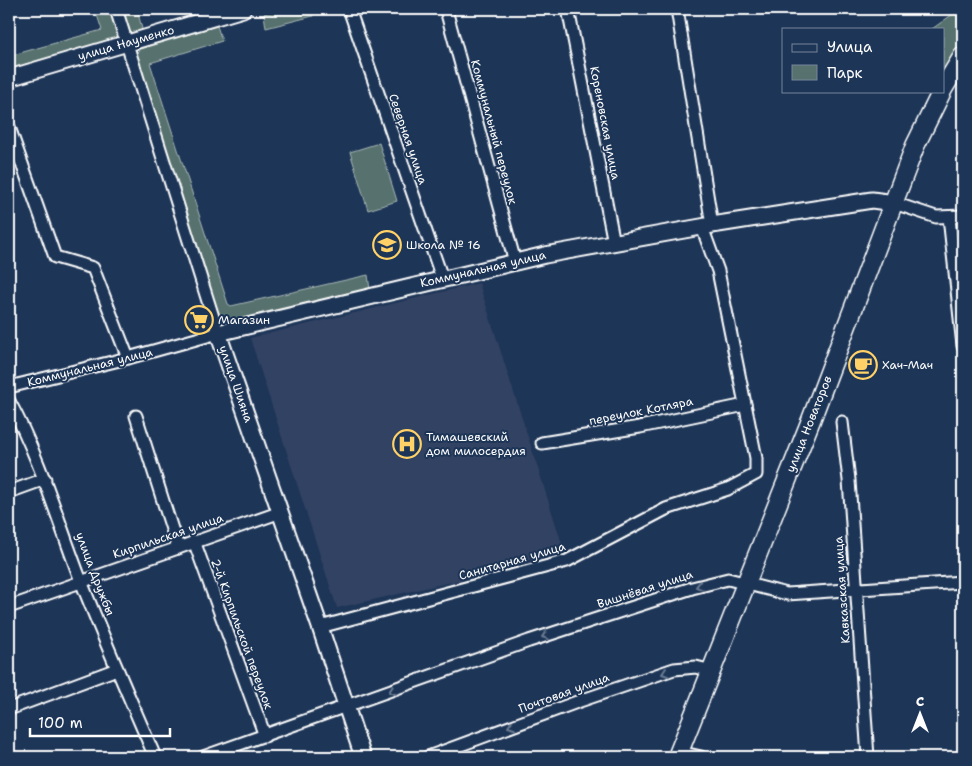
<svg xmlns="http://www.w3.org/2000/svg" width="972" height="766" viewBox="0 0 972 766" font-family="'Shantell Sans',sans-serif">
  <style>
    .built { fill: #314264 }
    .green { fill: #56716e; stroke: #aab8b6 }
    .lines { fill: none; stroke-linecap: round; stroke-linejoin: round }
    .street-casing { stroke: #fff; stroke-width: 15 }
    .secondary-casing { stroke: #fff; stroke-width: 19 }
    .primary-casing { stroke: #fff; stroke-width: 21 }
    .street { stroke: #1d3557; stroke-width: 11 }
    .secondary { stroke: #1d3557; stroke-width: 15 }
    .primary { stroke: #1d3557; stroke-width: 18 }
    .oneway { stroke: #6c7c92 }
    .labels { text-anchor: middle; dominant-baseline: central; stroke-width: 4; stroke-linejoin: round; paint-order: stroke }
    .street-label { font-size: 12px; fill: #fff; stroke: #1d3557 }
    .poi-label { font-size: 12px; fill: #fff; stroke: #1d3557; text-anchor: start }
  </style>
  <rect width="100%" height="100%" fill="#1d3557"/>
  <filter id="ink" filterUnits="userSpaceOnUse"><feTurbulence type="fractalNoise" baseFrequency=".02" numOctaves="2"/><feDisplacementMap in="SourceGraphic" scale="10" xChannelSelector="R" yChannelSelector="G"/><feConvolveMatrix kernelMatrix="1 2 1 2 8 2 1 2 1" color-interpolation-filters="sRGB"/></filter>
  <g filter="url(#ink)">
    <path class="built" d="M479,283L564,550L456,581L337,608L250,338Z"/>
    <g class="green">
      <path d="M95,9H114L122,37L9,76V56L102,30Z"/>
      <path d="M123,9H137L142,29L140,33L136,35L128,31Z"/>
      <path d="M279,9H311L313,16L266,28L264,14Z"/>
      <path d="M953,14H963V44L943,72V29H932Z"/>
      <path d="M217,26L222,41L150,63L228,304L231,306L368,275L370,290L230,323L221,322L218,317L135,54L140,49Z"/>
      <path d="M379,143L397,201L368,210L350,152Z"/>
    </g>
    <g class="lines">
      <defs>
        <g id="street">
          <path d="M349,9L442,278"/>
          <path d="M568,9L614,243"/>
          <path d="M677,9L712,225"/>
          <path d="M446,10L515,262"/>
          <path d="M9,127L55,257L93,268L128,358"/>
          <path d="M894,203L936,217L963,216"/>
          <path d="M949,217L963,346"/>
          <path d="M9,387L128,358L218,333L116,9"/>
          <path d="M9,401C40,458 58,521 81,581C104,640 130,699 155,757"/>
          <path d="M136,416L178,548"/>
          <path d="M842,422L849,480L868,757"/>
          <path d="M542,443L640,427L745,405"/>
          <path d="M9,492L45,479"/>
          <path d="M194,541L265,736"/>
          <path d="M9,607L281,512"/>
          <path d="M320,627L567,561L666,509L728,489L756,474V458L718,271L702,227"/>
          <path d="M9,709L117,669"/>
          <path d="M679,752L701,757"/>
          <path d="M203,757L529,641L692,588L728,579L787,594L963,582"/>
          <path d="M428,757L577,702L674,669L696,667L712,671"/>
        </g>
        <g id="secondary">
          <path d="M9,78L243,9"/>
          <path d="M363,757L320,627L218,333L545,255L712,225L872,200L894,203"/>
        </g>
        <g id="primary">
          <path d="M943,89L963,56"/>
          <path d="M677,757L811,420L915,146L942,91"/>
        </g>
      </defs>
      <use href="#street" class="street-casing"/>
      <use href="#secondary" class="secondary-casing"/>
      <use href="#primary" class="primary-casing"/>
      <use href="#street" class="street"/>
      <use href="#secondary" class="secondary"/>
      <use href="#primary" class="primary"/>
    </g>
    <defs><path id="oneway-chevron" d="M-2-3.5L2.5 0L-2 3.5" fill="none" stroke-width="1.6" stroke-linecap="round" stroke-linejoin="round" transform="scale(1.25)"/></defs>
    <g class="oneway">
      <use href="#oneway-chevron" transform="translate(699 586) rotate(165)"/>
      <use href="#oneway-chevron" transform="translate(545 636) rotate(162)"/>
      <use href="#oneway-chevron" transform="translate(665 673) rotate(161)"/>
      <use href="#oneway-chevron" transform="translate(392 691) rotate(160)"/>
      <use href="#oneway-chevron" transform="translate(511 726) rotate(160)"/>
    </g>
  </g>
  <defs>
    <symbol id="school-ring" viewBox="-11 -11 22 22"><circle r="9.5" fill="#1d3557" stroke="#ffd166" stroke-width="1.5"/><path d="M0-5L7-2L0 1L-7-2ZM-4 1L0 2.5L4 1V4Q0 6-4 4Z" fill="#ffd166"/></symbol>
    <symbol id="supermarket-ring" viewBox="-11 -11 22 22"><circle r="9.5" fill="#1d3557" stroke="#ffd166" stroke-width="1.5"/><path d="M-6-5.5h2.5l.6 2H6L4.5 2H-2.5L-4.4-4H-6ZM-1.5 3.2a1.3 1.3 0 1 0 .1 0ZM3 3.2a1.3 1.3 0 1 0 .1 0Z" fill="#ffd166"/></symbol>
    <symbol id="cafe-ring" viewBox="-11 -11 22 22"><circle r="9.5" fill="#1d3557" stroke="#ffd166" stroke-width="1.5"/><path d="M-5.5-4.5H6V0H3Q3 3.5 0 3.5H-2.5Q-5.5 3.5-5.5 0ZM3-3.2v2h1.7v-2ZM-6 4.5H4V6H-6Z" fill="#ffd166"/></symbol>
    <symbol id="hospital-ring" viewBox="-11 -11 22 22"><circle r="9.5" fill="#1d3557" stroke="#ffd166" stroke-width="1.5"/><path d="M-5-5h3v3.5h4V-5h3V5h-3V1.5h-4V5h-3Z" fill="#ffd166"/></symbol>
  </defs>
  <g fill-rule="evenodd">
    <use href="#school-ring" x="371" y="229" width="32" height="32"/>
    <use href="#supermarket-ring" x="183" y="304" width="32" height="32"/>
    <use href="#cafe-ring" x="847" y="349" width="32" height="32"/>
    <use href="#hospital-ring" x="391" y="428" width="32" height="32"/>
  </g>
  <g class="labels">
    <g class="street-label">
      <text transform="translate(126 43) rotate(-16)">улица Науменко</text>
      <text transform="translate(605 123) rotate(79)">Кореновская улица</text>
      <text transform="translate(494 132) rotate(75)">Коммунальный переулок</text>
      <text transform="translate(408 139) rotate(71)">Северная улица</text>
      <text transform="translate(483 269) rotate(-13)">Коммунальная улица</text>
      <text transform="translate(90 367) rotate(-14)">Коммунальная улица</text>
      <text transform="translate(236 384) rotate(71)">улица Шияна</text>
      <text transform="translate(641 411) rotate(-11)">переулок Котляра</text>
      <text transform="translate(809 424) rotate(-68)">улица Новаторов</text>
      <text transform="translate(168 536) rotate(-19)">Кирпильская улица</text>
      <text transform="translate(512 561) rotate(-16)">Санитарная улица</text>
      <text transform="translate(95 574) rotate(69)">улица Дружбы</text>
      <text transform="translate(645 589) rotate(-18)">Вишнёвая улица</text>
      <text transform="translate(842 590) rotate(-94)">Кавказская улица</text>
      <text transform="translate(242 634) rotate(70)">2-й Кирпильской переулок</text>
      <text transform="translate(564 693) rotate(-20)">Почтовая улица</text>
    </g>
    <g class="poi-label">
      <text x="406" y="245">Школа № 16</text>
      <text x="218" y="320">Магазин</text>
      <text x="882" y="365">Хач-Мач</text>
      <text x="426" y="437">Тимашевский<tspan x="426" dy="14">дом милосердия</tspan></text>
    </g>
  </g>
  <rect width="972" height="766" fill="none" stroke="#1d3557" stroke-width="30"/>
  <rect x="15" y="15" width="942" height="736" fill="none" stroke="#fff" stroke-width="2" filter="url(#ink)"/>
  <rect x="782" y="28" width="162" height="65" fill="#1d3557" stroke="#77869a"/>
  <rect x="792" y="44" width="25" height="8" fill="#1d3557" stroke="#77869a"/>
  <text x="827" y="52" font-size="15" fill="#ffffff">Улица</text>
  <rect x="792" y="65" width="25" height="15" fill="#56716e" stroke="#77869a"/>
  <text x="827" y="78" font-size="15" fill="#ffffff">Парк</text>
  <g transform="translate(920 714)" stroke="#1d3557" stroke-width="4" paint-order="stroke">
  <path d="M0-4L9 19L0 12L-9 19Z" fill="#ffffff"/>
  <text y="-8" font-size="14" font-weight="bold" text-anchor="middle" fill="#ffffff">С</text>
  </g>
  <path d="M30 728v8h140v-8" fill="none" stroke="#ffffff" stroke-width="2.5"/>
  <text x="38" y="728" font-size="15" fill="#ffffff" stroke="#1d3557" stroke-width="4" paint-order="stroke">100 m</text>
</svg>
